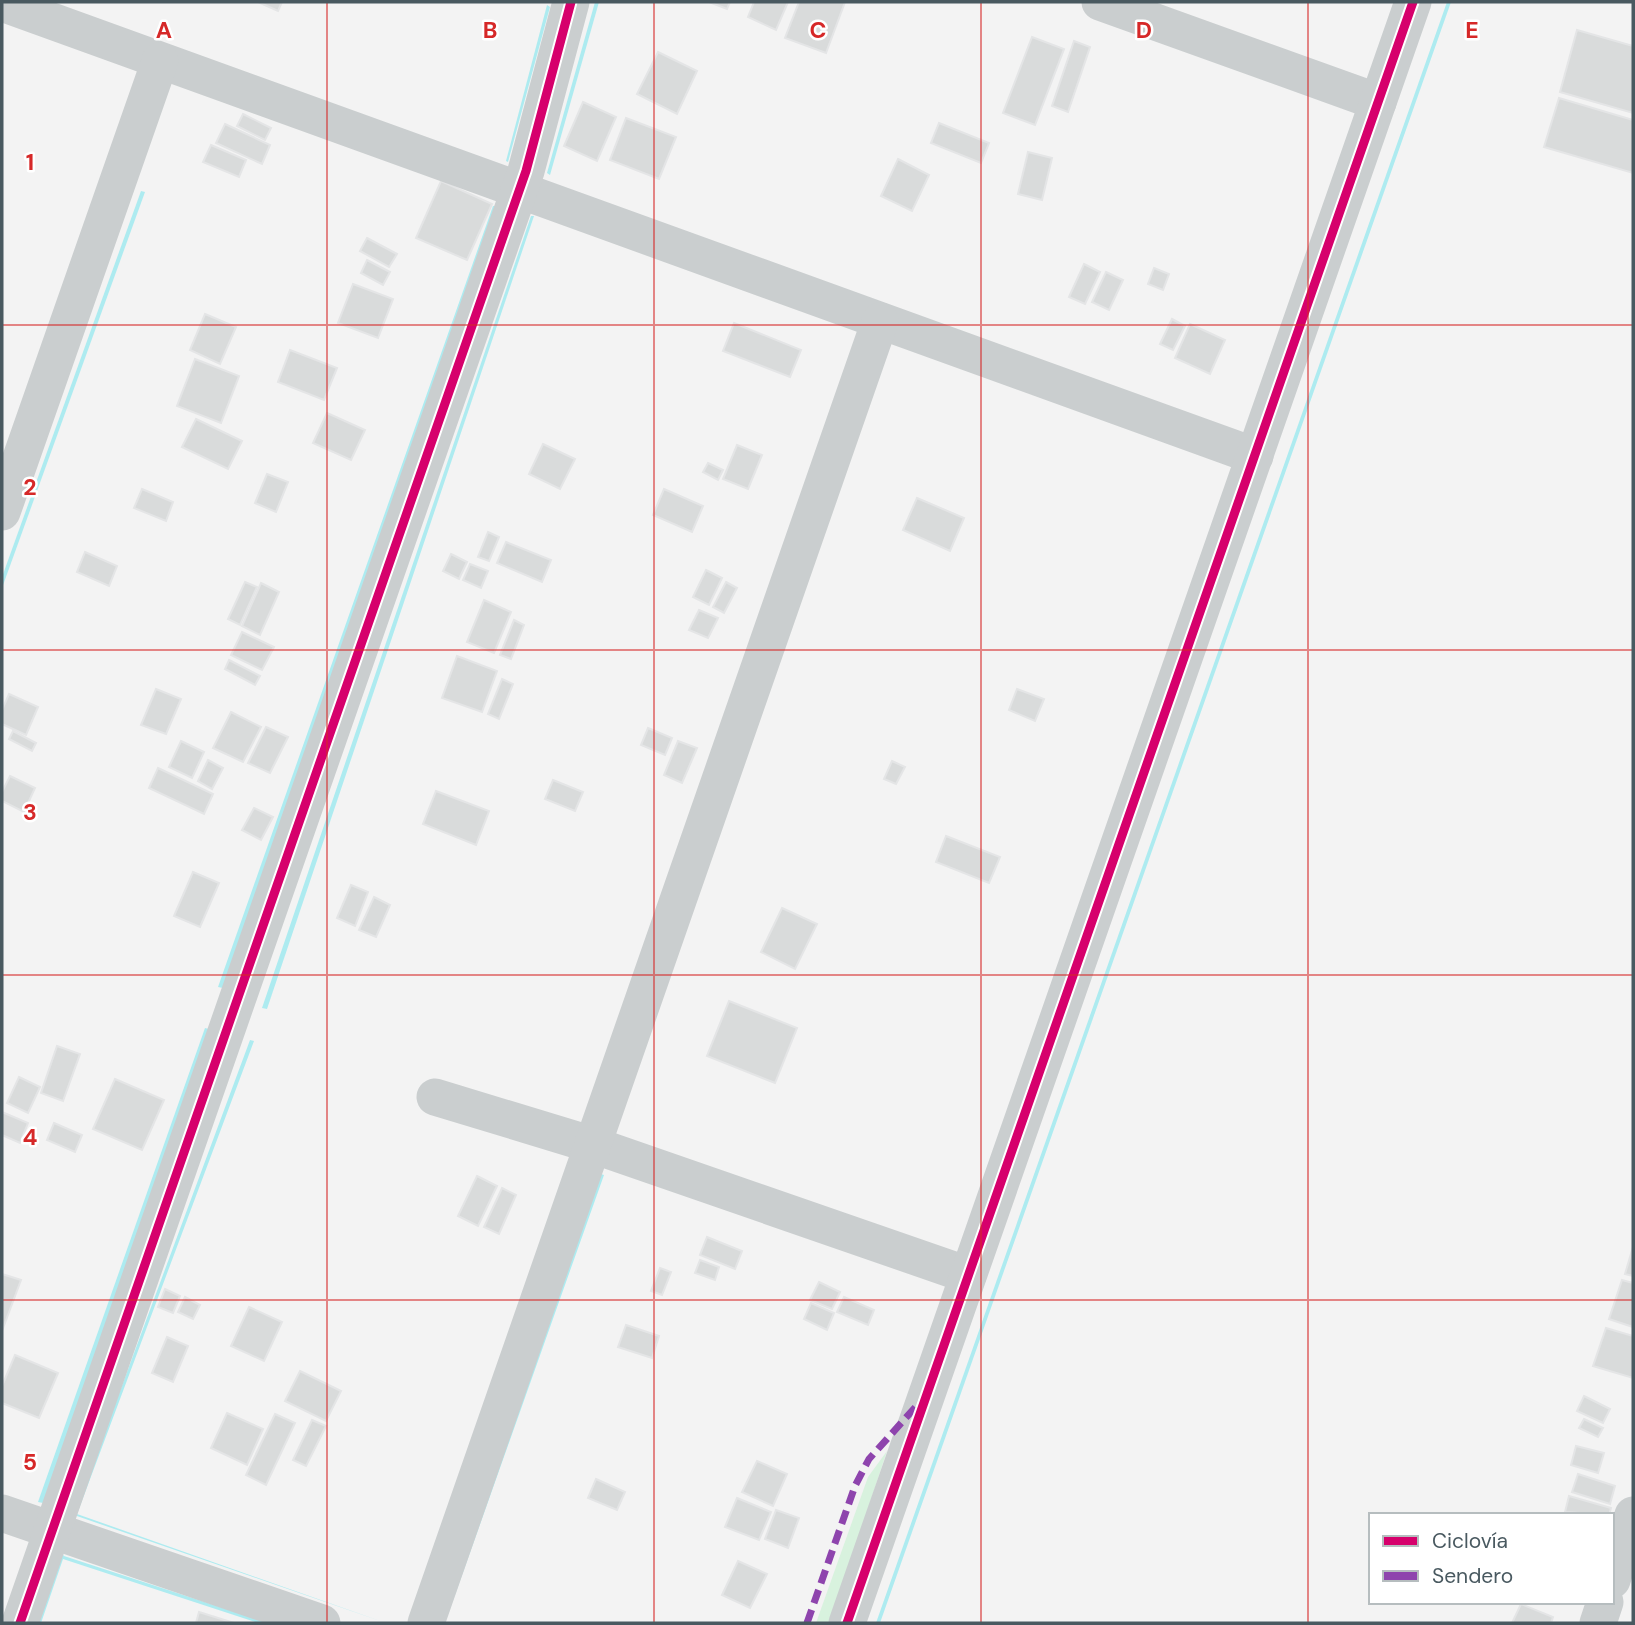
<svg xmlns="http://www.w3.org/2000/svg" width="1635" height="1625" viewBox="0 0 1635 1625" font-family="'DM Sans',sans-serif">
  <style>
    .green { fill: #d8f2de }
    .water { fill: #adebf0 }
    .building { fill: #d9dbdb; stroke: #e4e5e6; stroke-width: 2 }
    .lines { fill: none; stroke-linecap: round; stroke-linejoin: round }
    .minor { stroke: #cacecf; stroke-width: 37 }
    .quiet { stroke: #8e44ad; stroke-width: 7; stroke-dasharray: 14 7; stroke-linecap: butt }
    .cycleway-casing { stroke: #fff; stroke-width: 13 }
    .cycleway { stroke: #d6006c; stroke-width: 9 }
    .grid { fill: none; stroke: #d62828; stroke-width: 2; stroke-opacity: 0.55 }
    .grid-label { font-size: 23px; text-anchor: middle; font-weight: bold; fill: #d62828; stroke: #fff; stroke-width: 5; stroke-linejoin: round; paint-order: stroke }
  </style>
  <rect width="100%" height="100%" fill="#f3f3f3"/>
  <path class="green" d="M887,1451L830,1623H816L868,1477Z"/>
  <g class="water">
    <path d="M595,2H599L550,175L547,173Z"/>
    <path d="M1447,2H1451L880,1623H876Z"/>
    <path d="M547,5L550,7L508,162L506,161Z"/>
    <path d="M141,191L145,192L2,588V577Z"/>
    <path d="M493,206H495L223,988L218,987Z"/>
    <path d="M531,216H534L267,1009L262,1008Z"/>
    <path d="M205,1028L209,1029L43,1503L38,1502Z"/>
    <path d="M250,1040L254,1041L77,1514L386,1623L74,1515Z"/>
    <path d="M601,1174L604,1175L445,1623Z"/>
    <path d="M61,1552L64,1556L269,1623H258L63,1559L41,1623H37Z"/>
  </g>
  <g class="building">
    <path d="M258,2H282L278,11Z"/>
    <path d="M709,2H730L727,9Z"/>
    <path d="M754,2H788L776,30L748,17Z"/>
    <path d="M799,2H845L826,53L785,38Z"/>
    <path d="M1577,30L1633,46V113L1560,92Z"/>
    <path d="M1032,37L1064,49L1035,125L1003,113Z"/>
    <path d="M1074,41L1090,47L1068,112L1052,106Z"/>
    <path d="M658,52L697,71L677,114L637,94Z"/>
    <path d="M1559,98L1633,120V173L1544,147Z"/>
    <path d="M583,102L616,117L597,161L564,146Z"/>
    <path d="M243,114L271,128L265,140L237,126Z"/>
    <path d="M626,118L676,137L659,179L610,160Z"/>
    <path d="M939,123L989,143L981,163L931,143Z"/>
    <path d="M225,124L270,145L262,164L216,143Z"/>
    <path d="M211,145L246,160L239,177L203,162Z"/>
    <path d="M1028,152L1052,158L1042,200L1018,194Z"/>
    <path d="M898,159L929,175L912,211L881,196Z"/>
    <path d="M441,181L492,204L467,260L416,238Z"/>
    <path d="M367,238L397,254L389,267L360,251Z"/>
    <path d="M367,260L390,272L383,285L361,273Z"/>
    <path d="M1084,264L1100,272L1085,304L1069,297Z"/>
    <path d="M1154,268L1169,274L1163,290L1148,284Z"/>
    <path d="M1106,272L1123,280L1109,310L1092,302Z"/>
    <path d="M353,284L393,299L378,338L338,323Z"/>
    <path d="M205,314L236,327L220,364L190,350Z"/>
    <path d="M1172,319L1185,326L1173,350L1160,344Z"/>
    <path d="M734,323L801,350L790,377L723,351Z"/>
    <path d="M1190,324L1225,340L1210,374L1175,358Z"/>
    <path d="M290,350L337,368L324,400L278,382Z"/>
    <path d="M195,359L239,376L221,423L177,406Z"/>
    <path d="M327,413L365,430L351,460L313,443Z"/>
    <path d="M196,419L242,441L228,469L182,447Z"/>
    <path d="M543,444L575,459L560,489L529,474Z"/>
    <path d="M737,445L762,455L748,489L723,479Z"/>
    <path d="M708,463L723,470L718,480L703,472Z"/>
    <path d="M267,474L288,482L276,512L255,503Z"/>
    <path d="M142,489L173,502L166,521L134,508Z"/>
    <path d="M664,489L703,506L692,532L653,515Z"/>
    <path d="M917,498L964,518L950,551L903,530Z"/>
    <path d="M488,532L499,537L489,561L478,557Z"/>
    <path d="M506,542L551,560L542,582L497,563Z"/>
    <path d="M85,552L117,566L109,586L77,572Z"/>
    <path d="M451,554L467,562L459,579L443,571Z"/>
    <path d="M470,564L488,571L481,588L463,580Z"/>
    <path d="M706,570L722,578L709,605L693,597Z"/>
    <path d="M245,582L257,587L240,625L228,619Z"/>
    <path d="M726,582L737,588L724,613L713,607Z"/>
    <path d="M261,583L279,592L260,635L242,626Z"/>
    <path d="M484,600L511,612L494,653L467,642Z"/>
    <path d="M699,610L718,618L708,638L689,630Z"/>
    <path d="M514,620L524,625L511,659L500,655Z"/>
    <path d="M242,632L274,647L262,670L231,655Z"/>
    <path d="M457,656L497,671L482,712L442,698Z"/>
    <path d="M229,660L260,676L255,685L225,669Z"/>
    <path d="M502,679L513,684L499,719L488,714Z"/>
    <path d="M156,689L181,699L166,734L141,725Z"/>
    <path d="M1017,689L1044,699L1035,721L1009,710Z"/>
    <path d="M9,694L38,707L26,735L2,724V710Z"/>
    <path d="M231,712L261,727L243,762L213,748Z"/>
    <path d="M266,727L288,737L270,773L248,763Z"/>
    <path d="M648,728L672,738L665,755L641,745Z"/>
    <path d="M13,731L36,743L32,751L9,739Z"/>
    <path d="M181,741L204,752L192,778L169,767Z"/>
    <path d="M678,741L697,748L682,783L664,775Z"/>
    <path d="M208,760L223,768L212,789L198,781Z"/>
    <path d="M892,761L905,767L896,784L884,779Z"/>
    <path d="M158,768L213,794L204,814L149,788Z"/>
    <path d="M10,776L35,788L24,812L2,801V792Z"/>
    <path d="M553,780L583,792L575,811L545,799Z"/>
    <path d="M436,791L489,811L476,845L423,824Z"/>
    <path d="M254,808L273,817L261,840L242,830Z"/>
    <path d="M946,836L1000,857L989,883L936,862Z"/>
    <path d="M193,872L219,883L200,927L174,916Z"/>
    <path d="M351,885L368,892L355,926L337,918Z"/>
    <path d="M374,897L390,905L376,937L359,930Z"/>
    <path d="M782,908L817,924L795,969L761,952Z"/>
    <path d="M729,1001L797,1028L775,1083L707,1056Z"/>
    <path d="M57,1046L80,1054L63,1101L41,1093Z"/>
    <path d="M19,1077L40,1087L28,1113L7,1103Z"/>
    <path d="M115,1079L164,1100L142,1150L93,1129Z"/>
    <path d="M2,1112L28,1123L20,1143L2,1135Z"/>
    <path d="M54,1123L82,1135L75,1152L47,1140Z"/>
    <path d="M477,1176L497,1186L478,1226L458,1216Z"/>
    <path d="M502,1188L516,1195L499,1234L484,1227Z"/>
    <path d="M707,1237L742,1251L735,1269L700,1255Z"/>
    <path d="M1633,1247V1276L1625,1274Z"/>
    <path d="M700,1260L719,1267L715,1280L695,1273Z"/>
    <path d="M660,1268L671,1272L662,1295L651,1291Z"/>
    <path d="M2,1274L21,1280L2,1331Z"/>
    <path d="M1622,1280L1633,1283V1327L1609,1319Z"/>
    <path d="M819,1282L840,1292L832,1309L810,1300Z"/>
    <path d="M165,1289L180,1296L173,1313L158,1307Z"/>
    <path d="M185,1297L200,1305L193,1319L178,1312Z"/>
    <path d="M844,1297L874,1310L868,1325L837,1312Z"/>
    <path d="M811,1303L834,1313L827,1330L804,1319Z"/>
    <path d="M249,1307L282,1322L264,1361L231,1346Z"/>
    <path d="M626,1325L659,1336L652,1358L618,1347Z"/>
    <path d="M1606,1328L1633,1336V1378L1593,1366Z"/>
    <path d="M167,1337L188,1346L173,1382L152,1373Z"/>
    <path d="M15,1355L58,1373L39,1418L2,1403V1386Z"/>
    <path d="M300,1371L341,1391L326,1421L285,1401Z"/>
    <path d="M1584,1396L1610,1409L1603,1423L1577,1411Z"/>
    <path d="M227,1413L263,1429L247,1465L211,1448Z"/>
    <path d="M275,1414L295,1423L266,1485L246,1475Z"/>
    <path d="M1584,1419L1603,1428L1598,1437L1579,1428Z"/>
    <path d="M312,1420L326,1426L306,1466L293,1460Z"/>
    <path d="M1576,1446L1604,1453L1598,1473L1571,1465Z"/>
    <path d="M757,1461L787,1474L773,1506L742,1492Z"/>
    <path d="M1578,1474L1615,1486L1610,1504L1572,1492Z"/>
    <path d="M596,1479L625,1492L617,1510L588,1498Z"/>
    <path d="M1569,1496L1611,1508L1609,1515L1565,1512Z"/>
    <path d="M737,1498L771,1512L759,1540L725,1527Z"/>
    <path d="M776,1510L799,1518L788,1548L765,1539Z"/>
    <path d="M738,1561L767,1574L750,1608L722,1595Z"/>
    <path d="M1521,1604L1553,1617L1551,1623H1512Z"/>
    <path d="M199,1612L234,1623H196Z"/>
  </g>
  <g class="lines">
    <g class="minor">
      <path d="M1100,2L1378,102"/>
      <path d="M2,3L1255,456"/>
      <path d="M2,512L160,61"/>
      <path d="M435,1097L593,1145L968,1275"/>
      <path d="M2,1513L322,1623"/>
      <path d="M1612,1580L1633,1515"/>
      <path d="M20,1623L526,171L571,2"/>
      <path d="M426,1623L880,321"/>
      <path d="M847,1623L1413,2"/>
      <path d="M1598,1623L1605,1602"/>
    </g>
    <path class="quiet" d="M807,1623L855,1486L869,1459L920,1402"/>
    <defs>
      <g id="cycleway">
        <path d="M20,1623L526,171L571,2"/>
        <path d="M847,1623L1413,2"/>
      </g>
    </defs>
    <use href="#cycleway" class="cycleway-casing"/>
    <use href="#cycleway" class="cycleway"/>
  </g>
  <path class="grid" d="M327,2V1623M654,2V1623M981,2V1623M1308,2V1623M2,325H1633M2,650H1633M2,975H1633M2,1300H1633"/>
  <g class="grid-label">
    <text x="164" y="38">A</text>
    <text x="490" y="38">B</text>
    <text x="818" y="38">C</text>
    <text x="1144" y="38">D</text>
    <text x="1472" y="38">E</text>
    <text x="30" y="170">1</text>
    <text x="30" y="495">2</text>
    <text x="30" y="820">3</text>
    <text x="30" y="1145">4</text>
    <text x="30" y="1470">5</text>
  </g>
  <rect width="1635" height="1625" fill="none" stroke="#495960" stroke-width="7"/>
  <rect x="1369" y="1513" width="245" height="91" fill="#ffffff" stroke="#b6bdbf" stroke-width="2"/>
  <rect x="1383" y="1536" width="35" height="10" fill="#d6006c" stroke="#b6bdbf" stroke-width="2"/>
  <text x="1432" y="1548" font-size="21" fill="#495960">Ciclovía</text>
  <rect x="1383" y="1571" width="35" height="10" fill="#8e44ad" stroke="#b6bdbf" stroke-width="2"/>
  <text x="1432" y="1583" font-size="21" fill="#495960">Sendero</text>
</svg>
